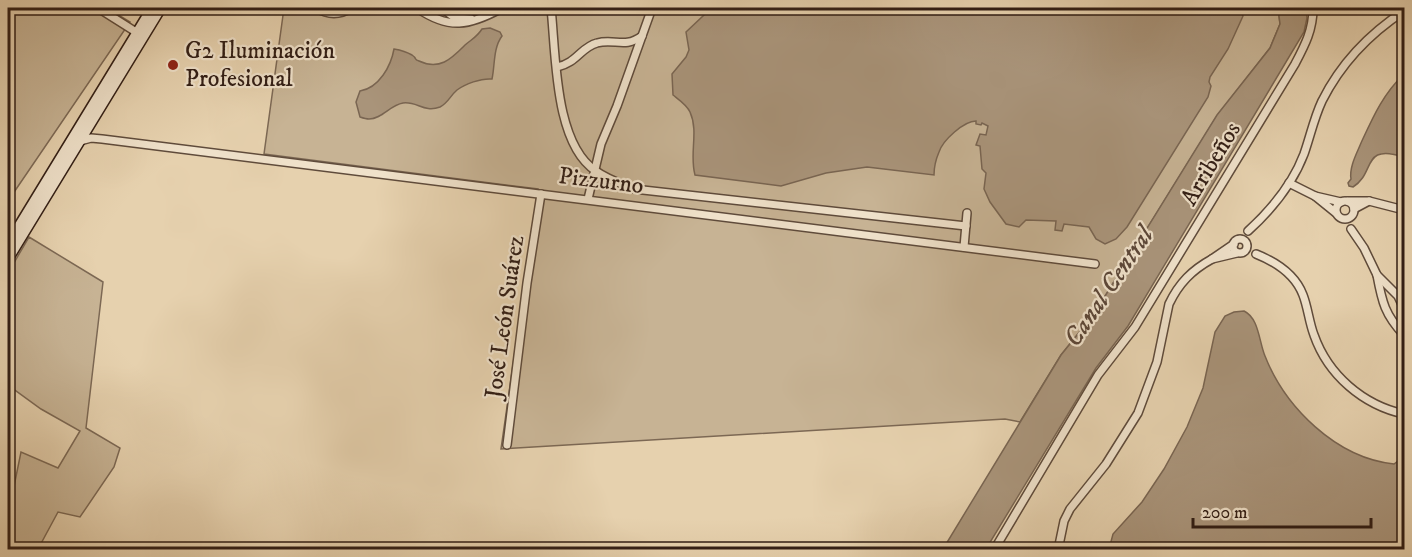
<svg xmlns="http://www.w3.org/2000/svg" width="1412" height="557" viewBox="0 0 1412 557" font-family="'IM FELL DW Pica',serif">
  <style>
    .green { fill: #c7b394; stroke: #7c6854; stroke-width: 1.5 }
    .water { fill: #a9947a; stroke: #796552; stroke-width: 1.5 }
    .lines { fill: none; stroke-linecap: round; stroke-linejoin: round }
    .minor-casing { stroke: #5f4b3b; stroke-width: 10 }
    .secondary-casing { stroke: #321e15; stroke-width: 12 }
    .minor { stroke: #efe1ca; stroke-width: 7 }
    .secondary { stroke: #efe1ca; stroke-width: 9 }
    .poi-dot { fill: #8f2418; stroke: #efe1ca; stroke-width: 2 }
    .labels { text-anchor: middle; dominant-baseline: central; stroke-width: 4.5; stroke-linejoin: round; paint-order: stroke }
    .poi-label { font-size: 24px; fill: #321e15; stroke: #efe1ca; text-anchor: start }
    .street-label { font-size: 24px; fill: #321e15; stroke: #efe1ca }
    .water-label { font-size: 26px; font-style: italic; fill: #5c4738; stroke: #efe1ca }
  </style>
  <rect width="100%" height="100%" fill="#e6d1ae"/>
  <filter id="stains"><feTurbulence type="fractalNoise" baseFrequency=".00333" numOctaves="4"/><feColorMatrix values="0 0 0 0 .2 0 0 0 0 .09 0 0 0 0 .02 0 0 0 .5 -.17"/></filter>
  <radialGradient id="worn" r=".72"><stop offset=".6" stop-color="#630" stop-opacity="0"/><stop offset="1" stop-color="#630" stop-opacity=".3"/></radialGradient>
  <g class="green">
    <path d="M8,8H107L130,22L8,201Z"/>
    <path d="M284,8H1278L1280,24L1270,48L1217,116L1094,314L1061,355L1020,422L1005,419L501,449L538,189L264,154Z"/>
    <path d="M29,237L103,282L86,428L120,448L114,467L80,517L58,512L38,549H8V496H12L21,452L58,468L80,431L41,409L8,385V273Z"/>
  </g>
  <g class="water">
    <path d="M707,8H1240L1243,16L1228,49L1210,77L1209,82L1211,86L1208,97L1127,227L1116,239L1105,244L1096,239L1089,227L1064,224L1062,231L1055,230L1056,221L1026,220L1019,227L1006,224L990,202L984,189L986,173L982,169L980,146L976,145L980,134L986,135L988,126L982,123L981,125L976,124V121C964,121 943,140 939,152C936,159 934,169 934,175L867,167L826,173L781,186L695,175C689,154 699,132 690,112C687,105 678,99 673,95L672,74L686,57L689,50L686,32L704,15Z"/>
    <path d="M1278,8H1306L1307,18L1304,32L1128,326L1096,368L986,549H943L1061,355L1094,314L1217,115L1270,48L1280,24Z"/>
    <path d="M490,28L500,32L502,36C493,48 495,66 492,79C481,78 465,84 457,90C450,96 448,103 440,107C424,113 417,101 403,103C390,105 382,119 369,119C366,119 363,118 360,117L356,102L360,91C379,88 391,66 394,49C400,50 407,52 412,55C418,59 413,59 419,61C440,71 452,58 465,45C472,39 477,37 482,29Z"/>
    <path d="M1404,74V157C1361,143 1376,173 1353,187L1349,186L1348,183L1351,179C1349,167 1357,153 1361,143C1373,117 1383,94 1404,74Z"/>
    <path d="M1244,311C1259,318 1259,342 1265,356C1285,407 1336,458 1394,464L1398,461L1404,463V539L1393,549H1109L1113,534L1142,502L1164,469L1187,427L1203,388L1215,332L1225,316L1234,312Z"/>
  </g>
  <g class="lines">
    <defs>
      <g id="minor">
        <path d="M98,8L136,32"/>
        <path d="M316,8C328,15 340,15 351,8"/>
        <path d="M417,8C449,30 469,26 502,8"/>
        <path d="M442,8L455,18L471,19"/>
        <path d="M551,8C556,53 554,144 596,171C607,179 622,184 634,189L966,226"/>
        <path d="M557,67C577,63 581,47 597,43C615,38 624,49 642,36"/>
        <path d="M80,141L91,138L102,139L1095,264"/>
        <path d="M1289,183L1315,196"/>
        <path d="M588,199L601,144L617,106L652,8"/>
        <circle cx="1345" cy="210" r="9"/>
        <path d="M1348,201H1369L1354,209"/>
        <path d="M1369,201L1404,210"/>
        <path d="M1336,213L1315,196L1341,202"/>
        <path d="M1351,229L1364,248L1377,275L1398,296L1404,309"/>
        <path d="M1248,231C1271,210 1293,183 1304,154C1310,137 1314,118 1322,101C1341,63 1369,34 1404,11"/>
        <circle cx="1240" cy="246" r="7"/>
        <path d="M1234,244L1212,259L1237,253"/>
        <path d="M964,247L967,213"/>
        <path d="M1256,254C1276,262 1295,274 1303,295C1308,308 1309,322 1314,335C1328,375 1363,405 1404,414"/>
        <path d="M1377,275C1382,302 1385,315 1404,335"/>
        <path d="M507,445L527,283L541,194"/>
        <path d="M994,550L1098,375L1135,327L1295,64C1305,45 1313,30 1313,8"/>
        <path d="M1058,550L1064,521L1070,509L1106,464L1138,413L1157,362L1169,304C1179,283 1192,270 1212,259"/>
      </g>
      <g id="secondary">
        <path d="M8,244L152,8"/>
        <path d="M8,259L161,8"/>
      </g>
    </defs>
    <use href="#minor" class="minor-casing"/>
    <use href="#secondary" class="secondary-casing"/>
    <use href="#minor" class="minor"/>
    <use href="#secondary" class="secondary"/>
  </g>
  <circle class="poi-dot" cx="173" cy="65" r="6"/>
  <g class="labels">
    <g class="poi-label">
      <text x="185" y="51">G2 Iluminación<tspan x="185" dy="28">Profesional</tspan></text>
    </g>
    <g class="street-label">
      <text transform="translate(1211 164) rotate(-59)">Arribeños</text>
      <text transform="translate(601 181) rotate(7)">Pizzurno</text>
      <text transform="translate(505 317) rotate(-82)">José León Suárez</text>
    </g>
    <g class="water-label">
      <text transform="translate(1109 287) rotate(-56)">Canal Central</text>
    </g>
  </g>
  <rect width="1412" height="557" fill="none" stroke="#e6d1ae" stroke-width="30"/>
  <rect x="9" y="9" width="1394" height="539" fill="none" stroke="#321e15" stroke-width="3"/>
  <rect x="15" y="15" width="1382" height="527" fill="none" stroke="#321e15" stroke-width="1.5"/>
  <path d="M1193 518v9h178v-9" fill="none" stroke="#321e15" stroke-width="3"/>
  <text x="1202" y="518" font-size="18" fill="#321e15" stroke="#efe1ca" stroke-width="4.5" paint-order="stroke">200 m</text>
  <rect width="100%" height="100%" filter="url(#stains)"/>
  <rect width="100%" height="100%" fill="url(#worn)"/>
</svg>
